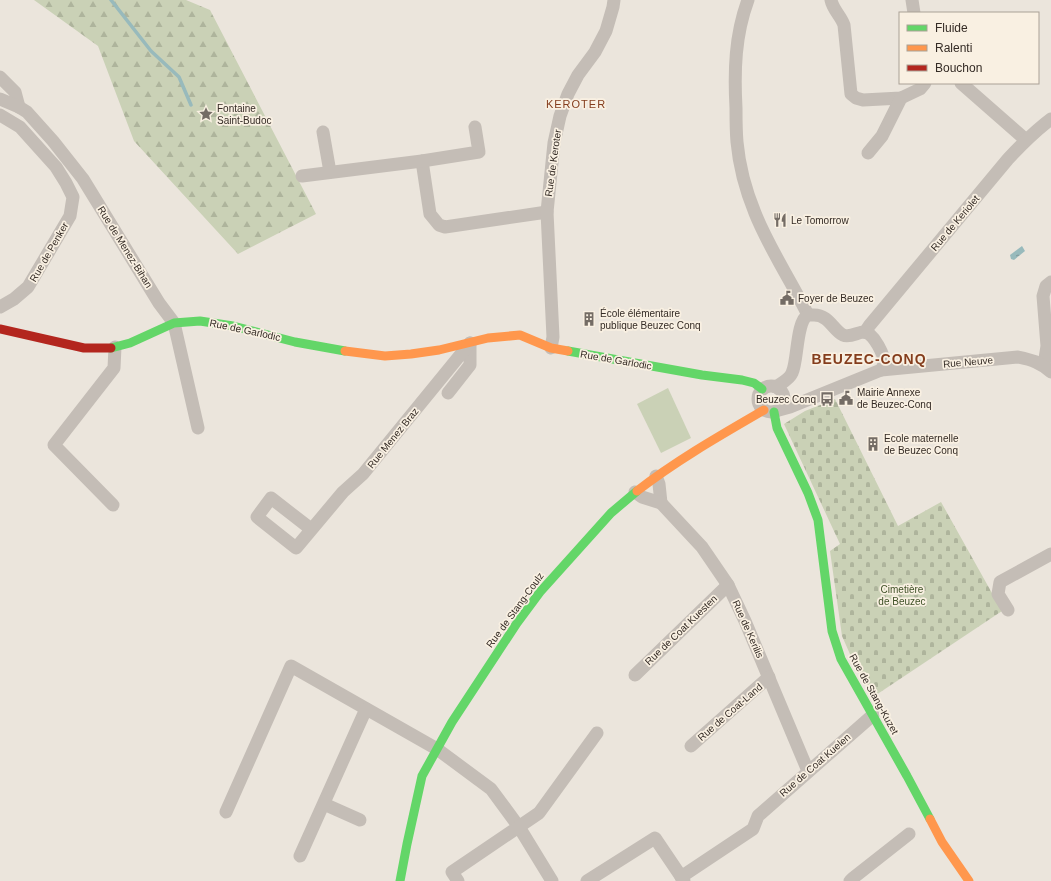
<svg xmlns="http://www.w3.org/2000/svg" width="1051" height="881" viewBox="0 0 1051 881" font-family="Helvetica,sans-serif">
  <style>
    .forest { fill: url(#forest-firs) }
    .cemetery { fill: url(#cemetery-stones) }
    .pitch { fill: #cad1b6 }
    .water { fill: url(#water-ripples) }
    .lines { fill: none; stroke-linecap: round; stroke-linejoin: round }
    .stream { stroke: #98babc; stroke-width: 3.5 }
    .street { stroke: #c4bdb6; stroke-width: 13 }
    .fast { stroke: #63d668; stroke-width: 9 }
    .slow { stroke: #ff974d; stroke-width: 9 }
    .jam { stroke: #b3261e; stroke-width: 9 }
    .labels { text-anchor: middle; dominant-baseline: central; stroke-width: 3.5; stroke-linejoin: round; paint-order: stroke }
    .poi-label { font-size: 10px; fill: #342b25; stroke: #f9f0e2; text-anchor: start }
    .street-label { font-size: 10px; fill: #342b25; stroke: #f9f0e2 }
    .park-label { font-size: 10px; fill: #405228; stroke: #f9f0e2 }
    .neighbourhood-label { font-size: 11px; letter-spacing: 1px; fill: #843d1d; stroke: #f9f0e2 }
    .district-label { font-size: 14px; font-weight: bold; letter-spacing: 1px; fill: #843d1d; stroke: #f9f0e2 }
  </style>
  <defs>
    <pattern id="forest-firs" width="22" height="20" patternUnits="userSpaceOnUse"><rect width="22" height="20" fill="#cad1b6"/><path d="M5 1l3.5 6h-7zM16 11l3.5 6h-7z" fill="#aeb49c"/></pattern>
    <pattern id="cemetery-stones" width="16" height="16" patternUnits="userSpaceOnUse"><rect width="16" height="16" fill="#cad1b6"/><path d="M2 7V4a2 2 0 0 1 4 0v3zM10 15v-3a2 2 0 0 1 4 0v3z" fill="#aeb49c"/></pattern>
    <pattern id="water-ripples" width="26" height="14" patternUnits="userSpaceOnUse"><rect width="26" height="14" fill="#98babc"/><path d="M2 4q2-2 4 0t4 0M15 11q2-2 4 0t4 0" fill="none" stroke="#7d9799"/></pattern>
  </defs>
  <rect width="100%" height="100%" fill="#ebe5dc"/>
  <path class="forest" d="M34,0H186L210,10L316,214L238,254L134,141L98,46Z"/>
  <path class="cemetery" d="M835,399L898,526L941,502L1002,611L873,697L853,661L842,636L830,551L840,544L784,424L805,411Z"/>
  <path class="pitch" d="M668,388L691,438L661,453L637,404Z"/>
  <path class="water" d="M1022,246L1025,251L1014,260L1011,259L1010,255Z"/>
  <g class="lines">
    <path class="stream" d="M111,0L151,51L179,77L191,105"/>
    <g class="street">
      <path d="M748,0C735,35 734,71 736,108C736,119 736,131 737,142C739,164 746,191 755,213C769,248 791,281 808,315"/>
      <path d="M831,0C833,10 841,16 844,25L851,94L856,98L863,100L901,98L920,89L925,83"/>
      <path d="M912,0L914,13"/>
      <path d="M0,77L15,92L19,107"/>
      <path d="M961,83L1026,140"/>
      <path d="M0,99L19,107L27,112L53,141L83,179L159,303L174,323L198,428"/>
      <path d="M0,115L20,127L56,167L66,183L73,197L70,216L28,287L14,299L0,307"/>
      <path d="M323,132L330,172"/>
      <path d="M868,153L882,136L901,98"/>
      <path d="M422,161L430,214L439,225L445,227L547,212"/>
      <path d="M302,176L422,161L479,152L475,127"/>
      <path d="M865,332L869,326L1008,159C1022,144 1035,131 1051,119"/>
      <path d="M551,348L553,337L547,212L554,143L560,116L568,94L578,75L595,52L606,31L613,7L614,0"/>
      <path d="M1044,365L1047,346L1043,296L1046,286L1051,282"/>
      <path d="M881,370L1018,357C1032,360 1040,362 1051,372"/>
      <circle cx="771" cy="399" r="13"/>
      <path d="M776,387C781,383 789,380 792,373C798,361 796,321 808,315C808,315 813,315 814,315C829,315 833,330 843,335C850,338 858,332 864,332C874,333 885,356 884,364C884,365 881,370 881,370L790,407L779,410"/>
      <path d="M448,393L470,365V343"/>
      <path d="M656,476L659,484L661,503"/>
      <path d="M635,492L642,497L661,503L702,547L728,585L745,621L808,771"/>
      <path d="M113,505L54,445L114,368L115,347"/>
      <path d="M311,529L271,498L257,517L296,548L343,492L363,474L470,343"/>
      <path d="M1008,610L998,594L1000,582L1051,554"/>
      <path d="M635,675L728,585"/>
      <path d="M691,746L769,677"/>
      <path d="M324,804L360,820"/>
      <path d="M226,812L291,666L437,749L491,789L519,827L552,881"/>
      <path d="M300,856L366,709"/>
      <path d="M681,877L753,829L758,816L873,715"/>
      <path d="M458,881L452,872L539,813L597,733"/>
      <path d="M587,881L655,838L684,881"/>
      <path d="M850,881L853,878L909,834"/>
    </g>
    <g class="fast">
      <path d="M111,348L130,343L174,323L200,321L233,326L295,342L345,351"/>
      <path d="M568,351L702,375L742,380L754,383L762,389"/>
      <path d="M774,412L777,428L808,493L818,520L832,631L841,659L907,776L930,819"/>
      <path d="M400,881L407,844L422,776L452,722L517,623L540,592L611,513L637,491"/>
    </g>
    <g class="slow">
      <path d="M345,351L385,356L411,354L439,350L488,338L520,335L551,348L568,351"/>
      <path d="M637,491C677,460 721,435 764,410"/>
      <path d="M930,819L942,842L969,881"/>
    </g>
    <path class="jam" d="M0,329L84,348H111"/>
  </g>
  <defs>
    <symbol id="sight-bare" viewBox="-9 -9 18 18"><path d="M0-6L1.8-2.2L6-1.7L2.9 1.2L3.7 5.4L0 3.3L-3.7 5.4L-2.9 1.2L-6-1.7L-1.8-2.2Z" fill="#746c65" stroke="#f9f0e2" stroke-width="2.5" paint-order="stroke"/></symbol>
    <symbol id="restaurant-bare" viewBox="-9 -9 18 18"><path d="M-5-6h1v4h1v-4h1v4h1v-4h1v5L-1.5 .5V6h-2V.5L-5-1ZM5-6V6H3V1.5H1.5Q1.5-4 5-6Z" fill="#746c65" stroke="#f9f0e2" stroke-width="2.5" paint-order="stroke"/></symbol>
    <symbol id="civic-bare" viewBox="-9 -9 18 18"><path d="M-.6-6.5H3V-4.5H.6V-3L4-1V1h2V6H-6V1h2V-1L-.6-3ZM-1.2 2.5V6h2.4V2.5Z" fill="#746c65" stroke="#f9f0e2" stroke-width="2.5" paint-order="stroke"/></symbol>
    <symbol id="building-bare" viewBox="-9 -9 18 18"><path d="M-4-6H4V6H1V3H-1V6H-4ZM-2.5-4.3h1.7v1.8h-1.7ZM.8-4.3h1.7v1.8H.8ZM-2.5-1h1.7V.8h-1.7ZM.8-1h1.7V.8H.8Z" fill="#746c65" stroke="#f9f0e2" stroke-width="2.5" paint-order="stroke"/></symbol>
    <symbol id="bus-bare" viewBox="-9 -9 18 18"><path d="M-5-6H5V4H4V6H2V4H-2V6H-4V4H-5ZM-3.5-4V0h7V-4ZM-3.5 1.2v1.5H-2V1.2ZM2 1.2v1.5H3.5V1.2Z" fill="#746c65" stroke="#f9f0e2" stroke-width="2.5" paint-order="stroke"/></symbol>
  </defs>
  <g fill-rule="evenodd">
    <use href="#sight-bare" x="196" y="104" width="20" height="20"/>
    <use href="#restaurant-bare" x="770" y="210" width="20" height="20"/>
    <use href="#civic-bare" x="777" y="288" width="20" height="20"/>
    <use href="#building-bare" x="579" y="309" width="20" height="20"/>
    <use href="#civic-bare" x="836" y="388" width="20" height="20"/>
    <use href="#bus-bare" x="817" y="389" width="20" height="20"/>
    <use href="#building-bare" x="863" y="434" width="20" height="20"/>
  </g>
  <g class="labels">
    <g class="poi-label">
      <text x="217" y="108">Fontaine<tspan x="217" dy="12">Saint-Budoc</tspan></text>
      <text x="791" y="220">Le Tomorrow</text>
      <text x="798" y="298">Foyer de Beuzec</text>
      <text x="600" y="313">École élémentaire<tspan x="600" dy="12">publique Beuzec Conq</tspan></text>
      <text x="857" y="392">Mairie Annexe<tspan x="857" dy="12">de Beuzec-Conq</tspan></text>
      <text x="816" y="399" text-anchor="end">Beuzec Conq</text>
      <text x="884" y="438">Ecole maternelle<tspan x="884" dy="12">de Beuzec Conq</tspan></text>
    </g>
    <g class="street-label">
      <text transform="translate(553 163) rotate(-82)">Rue de Keroter</text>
      <text transform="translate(955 223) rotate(-50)">Rue de Keriolet</text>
      <text transform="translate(125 247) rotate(58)">Rue de Menez-Bihan</text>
      <text transform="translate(49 252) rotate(-60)">Rue de Penker</text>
      <text transform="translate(245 330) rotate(12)">Rue de Garlodic</text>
      <text transform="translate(616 360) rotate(10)">Rue de Garlodic</text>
      <text transform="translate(968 362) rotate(-5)">Rue Neuve</text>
      <text transform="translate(393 438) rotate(-51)">Rue Menez Braz</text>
      <text transform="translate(515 610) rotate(-54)">Rue de Stang-Coulz</text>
      <text transform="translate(748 629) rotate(66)">Rue de Kerilis</text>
      <text transform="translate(681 630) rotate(-44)">Rue de Coat Kuesten</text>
      <text transform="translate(874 694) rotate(61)">Rue de Stang-Kuzet</text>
      <text transform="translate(730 712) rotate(-41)">Rue de Coat-Land</text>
      <text transform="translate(815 765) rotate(-41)">Rue de Coat Kuelen</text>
    </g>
    <g class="park-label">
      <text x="902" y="589">Cimetière<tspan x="902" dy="12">de Beuzec</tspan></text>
    </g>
    <g class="neighbourhood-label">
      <text x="576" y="104">KEROTER</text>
    </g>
    <g class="district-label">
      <text x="869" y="359">BEUZEC-CONQ</text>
    </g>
  </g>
  <rect x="899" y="12" width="140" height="72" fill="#f9f0e2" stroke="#aaa196"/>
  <rect x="907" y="25" width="20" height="6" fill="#63d668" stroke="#aaa196"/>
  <text x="935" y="32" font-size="12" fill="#342b25">Fluide</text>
  <rect x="907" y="45" width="20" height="6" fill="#ff974d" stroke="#aaa196"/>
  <text x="935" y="52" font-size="12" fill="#342b25">Ralenti</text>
  <rect x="907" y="65" width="20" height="6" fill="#b3261e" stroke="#aaa196"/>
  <text x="935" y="72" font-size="12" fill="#342b25">Bouchon</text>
</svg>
